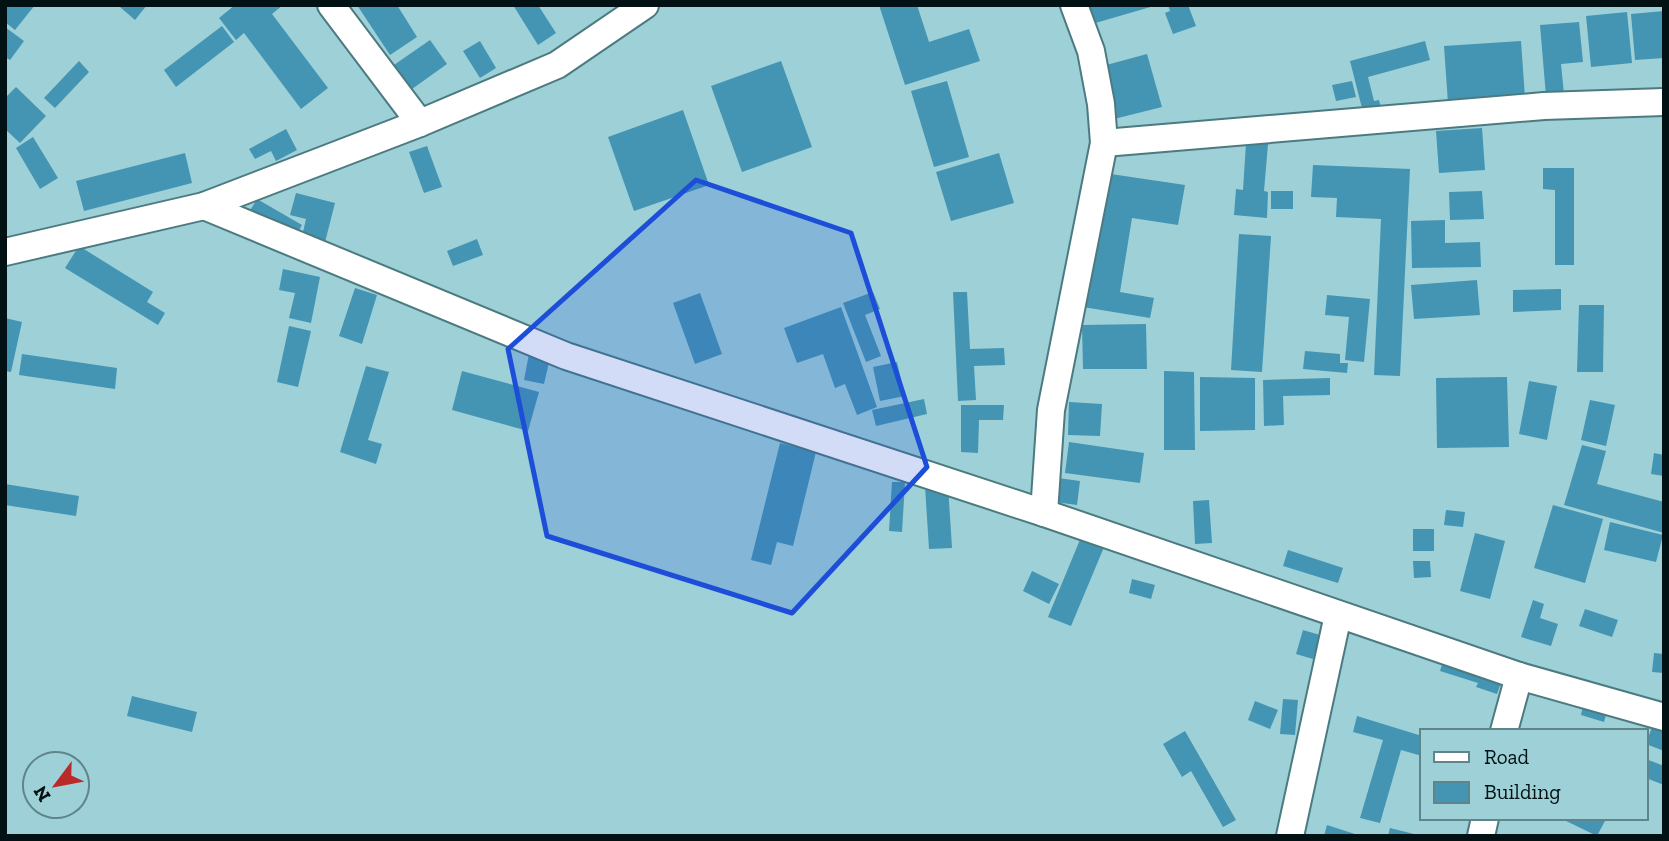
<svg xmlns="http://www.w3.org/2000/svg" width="1669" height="841" viewBox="0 0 1669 841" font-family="'Zilla Slab',serif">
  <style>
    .building { fill: #4494b3 }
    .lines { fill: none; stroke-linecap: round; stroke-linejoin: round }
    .street-casing { stroke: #4b7b81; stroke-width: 30 }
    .street { stroke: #fff; stroke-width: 26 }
    .marked { fill: #1d4ed8; fill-opacity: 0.2; stroke: #1d4ed8; stroke-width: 5; stroke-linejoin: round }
  </style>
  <rect width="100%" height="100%" fill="#9ed0d7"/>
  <g class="building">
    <path d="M5,5H35L15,30L5,22Z"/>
    <path d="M122,5H147L135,20L120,7Z"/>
    <path d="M235,5H283L272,14L328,88L301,109L244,33L236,40L219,18Z"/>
    <path d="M357,5H397L417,37L390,55Z"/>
    <path d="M513,5H538L556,33L538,45Z"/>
    <path d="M879,5H917L929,42L969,29L980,61L905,85Z"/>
    <path d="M1079,5H1154V6L1085,26Z"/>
    <path d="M1168,5H1188L1196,26L1173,34L1165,13L1170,11Z"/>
    <path d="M1664,11V58L1635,60L1631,14Z"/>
    <path d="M1627,12L1632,63L1591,67L1586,16Z"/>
    <path d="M1579,22L1583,62L1561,64L1564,94L1546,96L1540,25Z"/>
    <path d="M222,26L234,42L176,87L164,70Z"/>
    <path d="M5,27L24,41L10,60L5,57Z"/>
    <path d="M430,40L447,64L412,89L394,65Z"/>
    <path d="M480,41L496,68L480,78L463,51Z"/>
    <path d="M1425,41L1430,60L1368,77L1374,101L1379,100L1382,112L1364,116L1350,61Z"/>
    <path d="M1521,41L1525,98L1448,103L1444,46Z"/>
    <path d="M1147,54L1162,107L1114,119L1099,67Z"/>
    <path d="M79,61L89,72L55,108L44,98Z"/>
    <path d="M781,61L812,147L742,172L711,86Z"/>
    <path d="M947,81L969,157L934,167L911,91Z"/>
    <path d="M1352,81L1356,97L1336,101L1332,85Z"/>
    <path d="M16,87L46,116L20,143L5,129V98Z"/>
    <path d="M683,110L709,185L634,211L608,137Z"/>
    <path d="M1482,128L1485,170L1439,173L1436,131Z"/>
    <path d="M286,129L297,150L276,161L271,151L255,159L249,149Z"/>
    <path d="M33,137L58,178L40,189L16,148Z"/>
    <path d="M1246,143L1268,144L1264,191L1268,192L1267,218L1234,215L1236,189L1243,190Z"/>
    <path d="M427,146L442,187L424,193L409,152Z"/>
    <path d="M185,153L192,183L84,211L76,181Z"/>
    <path d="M999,153L1014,203L951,221L936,172Z"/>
    <path d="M1313,165L1410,169L1400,376L1374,375L1381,219L1336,217L1337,198L1311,197Z"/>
    <path d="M1543,168H1574V265H1555V190L1543,189Z"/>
    <path d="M1104,173L1185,185L1178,225L1132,218L1120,292L1154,298L1150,318L1083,307Z"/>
    <rect x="1271" y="191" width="22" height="18"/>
    <path d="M1482,191L1484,219L1450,220L1449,192Z"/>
    <path d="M296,193L335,203L323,250L300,245L306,219L290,215Z"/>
    <path d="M257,199L302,225L295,238L249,212Z"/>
    <path d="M1445,220V243L1480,242L1481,267L1412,268L1411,221Z"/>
    <path d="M1239,234L1271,236L1262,372L1231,370Z"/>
    <path d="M477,239L483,255L453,266L447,251Z"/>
    <path d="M79,246L153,292L147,302L165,313L158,325L65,268Z"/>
    <path d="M283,269L320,277L311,323L289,318L295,293L279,290Z"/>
    <path d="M1477,280L1480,315L1414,319L1411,285Z"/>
    <path d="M355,288L377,295L362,344L339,336Z"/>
    <path d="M1561,289V310L1513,312V290Z"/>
    <path d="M873,292L880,309L865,315L881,356L866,362L843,303Z"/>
    <path d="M953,292H967L970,349L1004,348L1005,365L974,366L976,400L958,401Z"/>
    <path d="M700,293L722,354L695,364L673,303Z"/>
    <path d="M1327,295L1370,299L1364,362L1345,360L1349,317L1325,315Z"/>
    <path d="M1579,305H1604L1603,372H1577Z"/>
    <path d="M841,307L877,407L857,415L845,384L835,388L823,354L797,363L784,328Z"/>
    <path d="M5,318L22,322L11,372L5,371Z"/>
    <path d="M1146,324L1147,369H1083L1082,325Z"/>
    <path d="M289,326L311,331L298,387L277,382Z"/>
    <path d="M1305,351L1340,354V363H1348L1347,373L1303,369Z"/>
    <path d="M22,354L117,368L115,389L19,375Z"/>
    <path d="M529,354L550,358L544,384L524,380Z"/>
    <path d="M897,362L905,396L880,401L873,367Z"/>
    <path d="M366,366L389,372L368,440L382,444L376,464L340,452Z"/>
    <path d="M462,371L539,392L528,431L452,410Z"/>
    <path d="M1164,371L1194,372L1195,450H1164Z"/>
    <path d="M1200,377L1255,378V430L1200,431Z"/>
    <path d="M1507,377L1509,447L1437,448L1436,378Z"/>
    <path d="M1330,378V395L1283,396L1284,425L1264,426L1263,380Z"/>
    <path d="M1529,381L1557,386L1547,440L1519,434Z"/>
    <path d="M924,399L927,414L876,426L872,410Z"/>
    <path d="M1590,400L1615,405L1606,446L1581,440Z"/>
    <path d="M1069,402L1102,404L1100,436L1068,435Z"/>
    <path d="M961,405H1004L1003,420H979L978,453L961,452Z"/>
    <path d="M1069,442L1144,453L1140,483L1065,473Z"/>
    <path d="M780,443L816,452L793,546L777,542L771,565L751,560Z"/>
    <path d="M1582,445L1606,451L1597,484L1664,502V533L1564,505Z"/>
    <path d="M1654,453L1664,455V476L1651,474Z"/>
    <path d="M1058,478L1080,481L1077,505L1055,502Z"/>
    <path d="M892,482H905L902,532L889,531Z"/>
    <path d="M5,484L79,496L76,516L5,505Z"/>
    <path d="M948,485L952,548L929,549L925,486Z"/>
    <path d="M1209,500L1212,543L1195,544L1193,501Z"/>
    <path d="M1553,505L1603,519L1585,583L1534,568Z"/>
    <path d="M1446,510L1465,512L1463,527L1444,525Z"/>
    <path d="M1610,522L1663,535L1656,562L1604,550Z"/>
    <rect x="1413" y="529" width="21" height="22"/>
    <path d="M1084,530L1107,540L1071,626L1048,617Z"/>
    <path d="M1475,533L1505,541L1490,599L1460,591Z"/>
    <path d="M1288,550L1343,568L1338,583L1283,566Z"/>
    <path d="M1413,561H1430L1431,577L1414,578Z"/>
    <path d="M1032,571L1059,584L1049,604L1023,591Z"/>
    <path d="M1132,579L1155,585L1151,599L1129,593Z"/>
    <path d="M1533,600L1544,604L1540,618L1558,624L1551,646L1521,637Z"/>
    <path d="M1585,609L1618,620L1612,637L1579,626Z"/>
    <path d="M1303,630L1320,635L1313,659L1296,654Z"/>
    <path d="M1654,653L1664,654V673L1652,672Z"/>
    <path d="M1444,658L1503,677L1497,694L1476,687L1478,683L1440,671Z"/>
    <path d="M132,696L197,712L192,732L127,716Z"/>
    <path d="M1283,699L1298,700L1295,735L1280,734Z"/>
    <path d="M1255,701L1278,710L1270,729L1248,720Z"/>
    <path d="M1584,701L1608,708L1604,722L1581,715Z"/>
    <path d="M1357,716L1422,736V756L1401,750L1380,823L1360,818L1383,740L1353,732Z"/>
    <path d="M1652,727L1664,732V751L1646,744Z"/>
    <path d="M1185,731L1236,820L1223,827L1191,771L1182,777L1163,744Z"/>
    <path d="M1646,759L1664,766V785L1646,778Z"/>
    <path d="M1560,818H1605L1606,819L1597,836Z"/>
    <path d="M1327,825L1358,835V836H1324Z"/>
    <path d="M1390,828L1418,835V836H1388Z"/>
  </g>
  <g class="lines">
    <defs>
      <g id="street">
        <path d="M331,5L420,123"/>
        <path d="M1104,143L1544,106L1664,102"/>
        <path d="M204,206L566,356L1044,513L1519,676L1664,717"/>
        <path d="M5,252L204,206L420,123L557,65L645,5"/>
        <path d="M1044,513L1051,410L1104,143L1101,104L1091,51L1074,5"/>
        <path d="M1504,731L1519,676"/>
        <path d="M1290,836L1338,615"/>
        <path d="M1481,836L1485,818"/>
      </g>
    </defs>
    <use href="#street" class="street-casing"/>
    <use href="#street" class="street"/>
  </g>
  <path class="marked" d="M696,180L851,233L927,467L792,613L547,536L508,349Z"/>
  <rect width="1669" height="841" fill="none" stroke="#011114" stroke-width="14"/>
  <rect x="1420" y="729" width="228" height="91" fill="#9ed0d7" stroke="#5f8489" stroke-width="2"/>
  <rect x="1434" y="752" width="35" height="10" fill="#ffffff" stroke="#5f8489" stroke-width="2"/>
  <text x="1484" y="764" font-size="21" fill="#011114">Road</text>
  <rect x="1434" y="782" width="35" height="21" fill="#4494b3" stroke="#5f8489" stroke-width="2"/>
  <text x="1484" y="799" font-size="21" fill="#011114">Building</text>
  <g transform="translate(56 785) rotate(238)"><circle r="33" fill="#9ed0d7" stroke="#5f8489" stroke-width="2"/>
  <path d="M0-5L12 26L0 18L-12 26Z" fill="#b92a28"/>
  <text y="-10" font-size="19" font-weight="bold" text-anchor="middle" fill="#011114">N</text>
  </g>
</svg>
